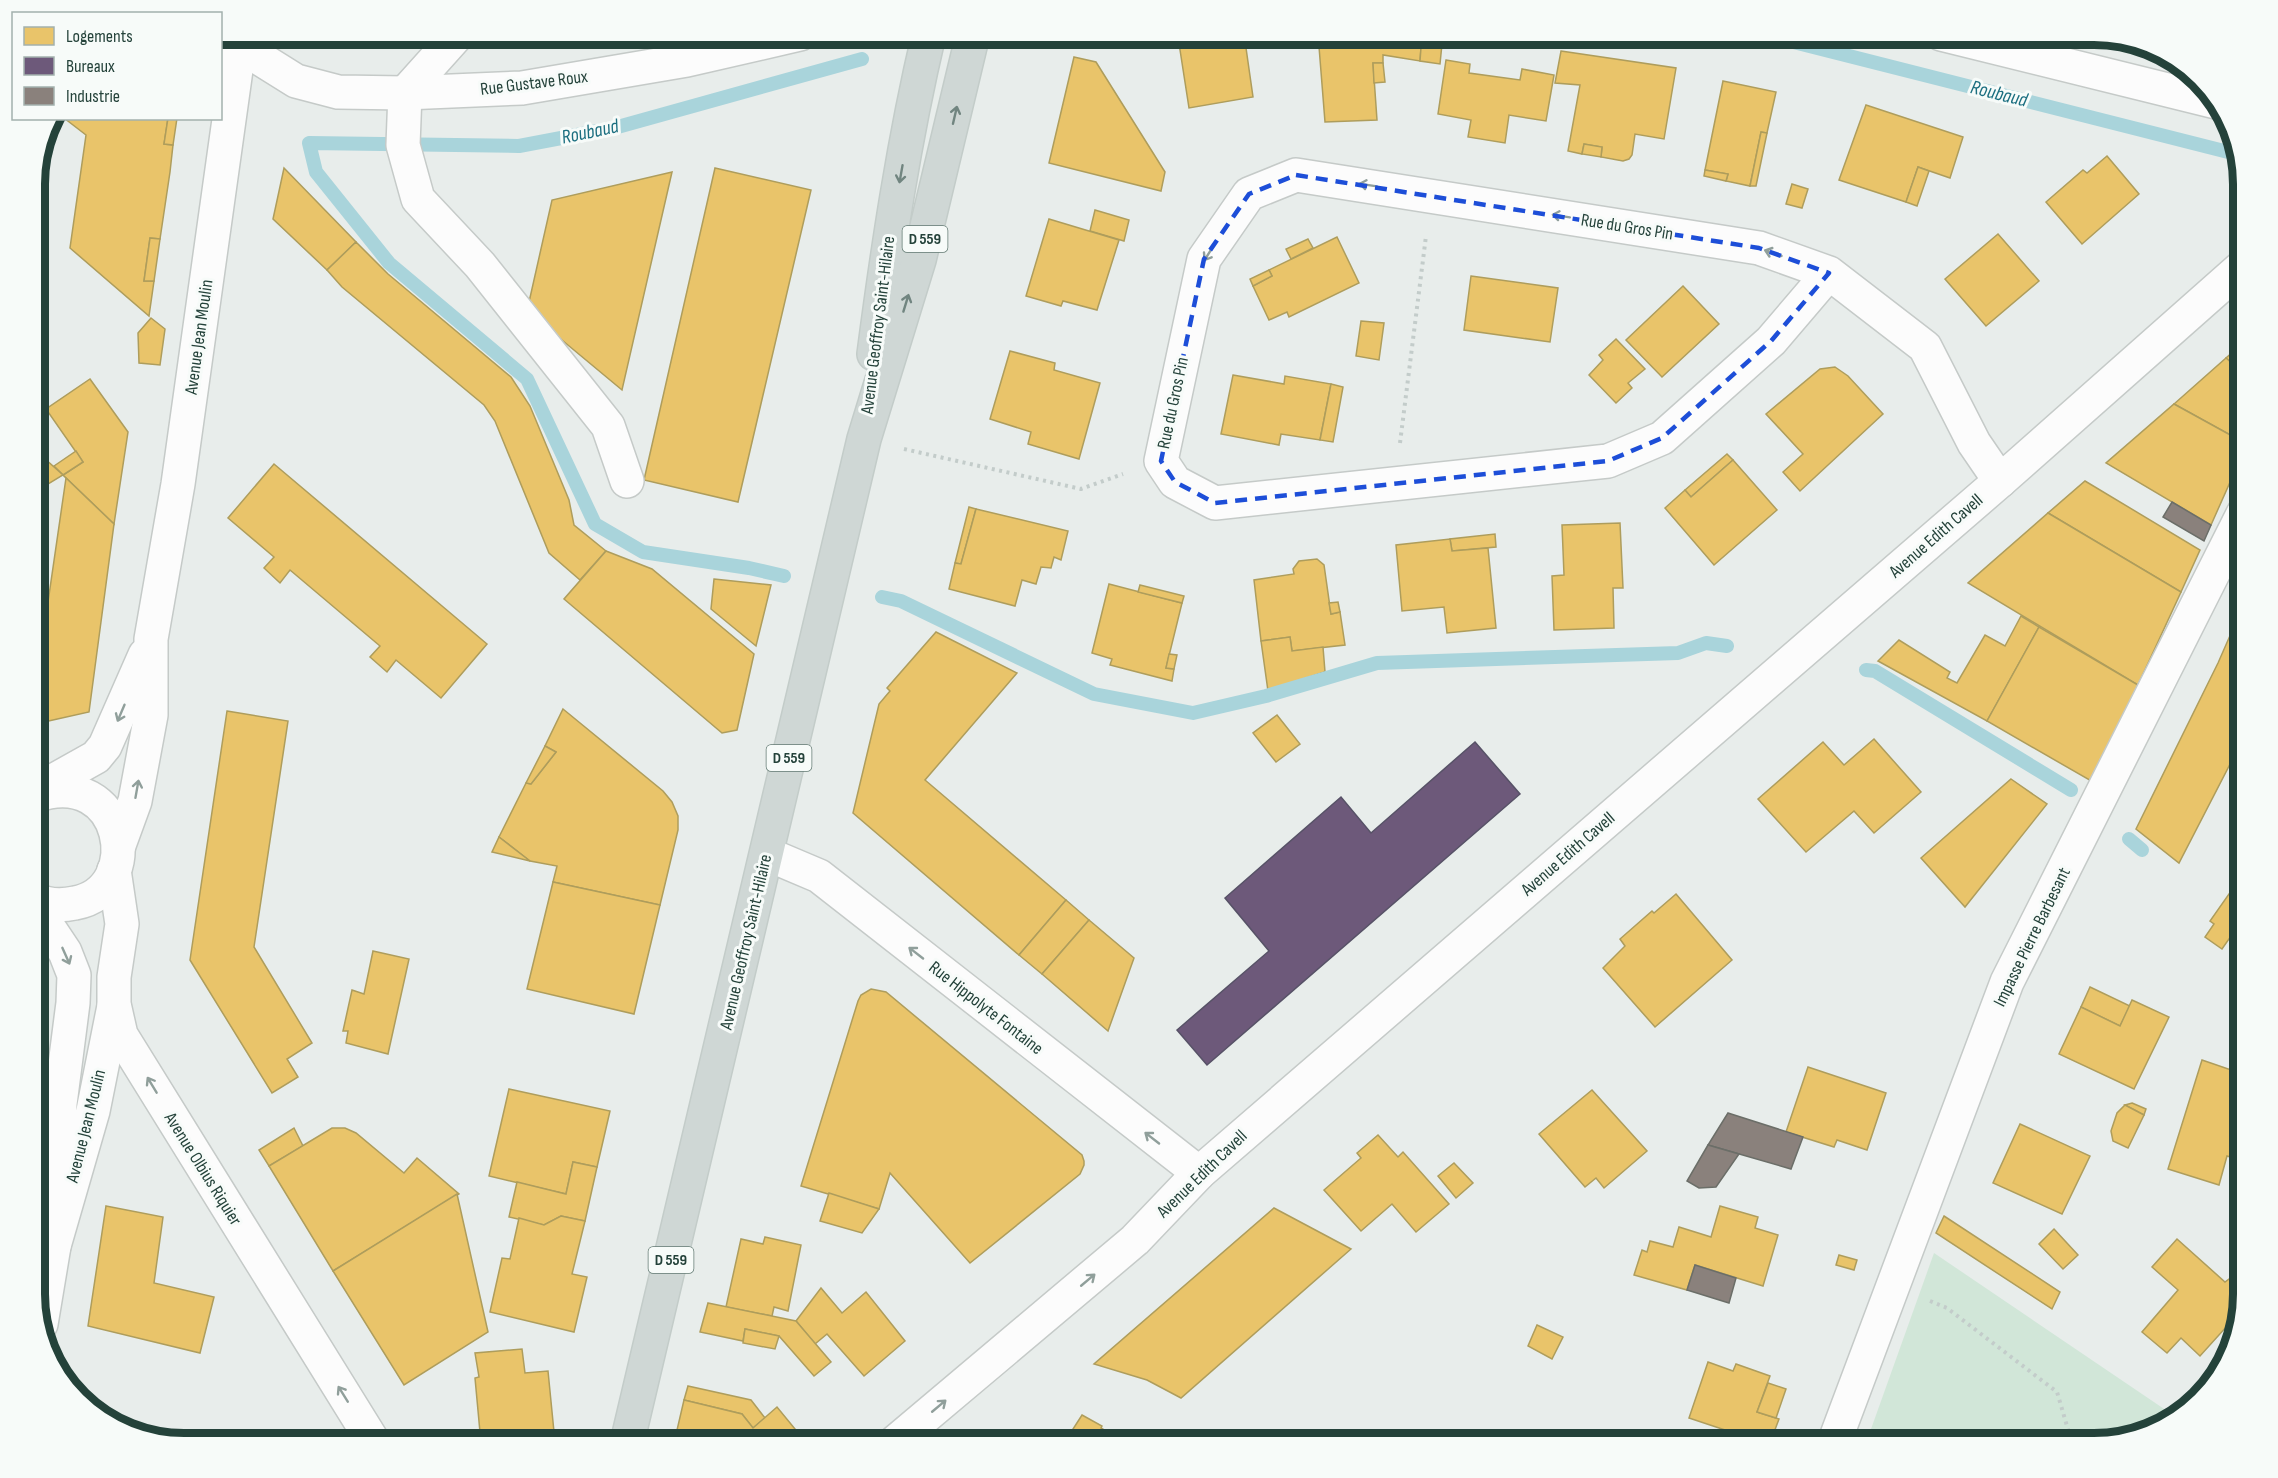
<svg xmlns="http://www.w3.org/2000/svg" width="2278" height="1478" viewBox="0 0 2278 1478" font-family="'Sofia Sans Condensed',sans-serif">
  <style>
    .green { fill: #d1e6d8 }
    .homes { fill: #e9c46a; stroke: #ae9d5c; stroke-width: 1.5 }
    .offices { fill: #6d597a; stroke: #575267; stroke-width: 1.5 }
    .industry { fill: #8a817c; stroke: #6b6e68; stroke-width: 1.5 }
    .lines { fill: none; stroke-linecap: round; stroke-linejoin: round }
    .stream { stroke: #a9d4db; stroke-width: 14 }
    .minor-casing { stroke: #c5cac8; stroke-width: 36 }
    .major-casing { stroke: #c3ccc9; stroke-width: 36 }
    .path { stroke: #c3ccca; stroke-width: 4; stroke-dasharray: 3 4.5; stroke-linecap: butt }
    .minor { stroke: #fcfcfc; stroke-width: 33 }
    .major { stroke: #cfd7d5; stroke-width: 33 }
    .oneway { stroke: #718580 }
    .oneway2 { stroke: #909f9b }
    .marked { fill: none; stroke: #1d4ed8; stroke-width: 4.5; stroke-dasharray: 12 8; stroke-linejoin: round }
    .labels { text-anchor: middle; dominant-baseline: central; stroke-width: 6; stroke-linejoin: round; paint-order: stroke }
    .shield { fill: #f7fbf9; stroke: #637a73; stroke-width: 1.5 }
    .shield-label { font-size: 16px; font-weight: bold; fill: #24423a }
    .street-label { font-size: 18px; fill: #24423a; stroke: #f7fbf9 }
    .water-label { font-size: 20px; font-style: italic; fill: #1c6f80; stroke: #f7fbf9 }
    .rim { fill: none; stroke: #24423a; stroke-width: 8 }
  </style>
  <rect width="100%" height="100%" fill="#e8edeb"/>
  <path class="green" d="M1934,1253L2176,1417L2169,1424L2095,1443H1866Z"/>
  <g class="homes">
    <path d="M1174,34H1244L1253,97L1189,108L1178,37H1174Z"/>
    <path d="M1318,34H1422L1420,61L1383,55V63H1373L1377,120L1325,122Z"/>
    <path d="M1422,34H1443L1440,64L1420,61Z"/>
    <path d="M1561,51L1676,68L1664,139L1635,134L1632,155L1629,159L1623,161L1601,157L1602,147L1584,144L1582,154L1568,151L1580,85L1555,83Z"/>
    <path d="M1074,57L1096,62L1165,172L1161,191L1049,163Z"/>
    <path d="M1446,60L1470,64L1469,73L1520,80L1522,69L1554,75L1546,121L1509,115L1505,143L1468,137L1471,120L1438,114Z"/>
    <path d="M1373,63H1383L1385,82L1374,83Z"/>
    <path d="M1723,81L1776,92L1767,133L1761,132L1750,186L1726,181L1728,174L1705,170Z"/>
    <path d="M1866,105L1963,137L1950,178L1918,167L1906,202L1839,180Z"/>
    <path d="M64,118H168L164,144L173,145L170,172L160,239L150,238L144,281H154L149,316L70,248L86,135Z"/>
    <path d="M168,118H177L173,145L164,144Z"/>
    <path d="M1761,132L1767,133L1756,186H1750Z"/>
    <path d="M1584,144L1602,147L1601,157L1582,154Z"/>
    <path d="M2107,156L2139,194L2082,244L2046,202L2083,170L2087,173Z"/>
    <path d="M1918,167L1929,171L1917,206L1906,202Z"/>
    <path d="M284,168L356,242L327,270L273,219Z"/>
    <path d="M715,168L811,190L738,502L644,480Z"/>
    <path d="M1705,170L1728,174L1726,181L1704,176Z"/>
    <path d="M672,172L622,390L527,311L552,200Z"/>
    <path d="M1792,184L1808,189L1802,208L1786,204Z"/>
    <path d="M1095,210L1129,220L1124,241L1090,231Z"/>
    <path d="M1049,219L1119,240L1097,310L1063,301L1061,306L1026,296Z"/>
    <path d="M1998,234L2039,281L1986,326L1945,279Z"/>
    <path d="M1337,237L1359,283L1289,317L1287,312L1269,320L1253,286L1272,276L1269,270Z"/>
    <path d="M150,238L160,239L154,281H144Z"/>
    <path d="M1308,239L1313,248L1291,259L1286,249Z"/>
    <path d="M356,242L388,274L511,377L530,406L569,500L574,525L606,551L580,580L549,553L495,421L484,405L342,287L327,270Z"/>
    <path d="M1269,270L1272,276L1253,286L1250,279Z"/>
    <path d="M1471,276L1558,288L1550,342L1464,330Z"/>
    <path d="M1683,286L1719,324L1662,377L1626,340Z"/>
    <path d="M151,318L165,329L160,365L139,363L138,333Z"/>
    <path d="M1361,321L1384,323L1379,360L1356,356Z"/>
    <path d="M1616,339L1645,369L1628,383L1632,388L1616,403L1589,375L1603,360L1599,355Z"/>
    <path d="M2243,343V373L2226,358Z"/>
    <path d="M1010,351L1055,363L1054,370L1100,383L1079,459L1028,444L1031,432L990,419Z"/>
    <path d="M2226,358L2243,373V442L2174,404Z"/>
    <path d="M1835,367L1848,376L1883,414L1800,491L1783,472L1803,454L1766,414L1820,369Z"/>
    <path d="M1233,375L1284,384L1285,376L1331,384L1320,440L1281,434L1279,445L1221,434Z"/>
    <path d="M90,379L128,432L114,524L63,475L83,462L46,409Z"/>
    <path d="M1331,384L1343,387L1333,442L1320,440Z"/>
    <path d="M2174,404L2243,442V453L2211,525L2106,463Z"/>
    <path d="M35,414L45,424L35,434Z"/>
    <path d="M76,451L83,462L63,475L54,466Z"/>
    <path d="M1727,454L1733,460L1691,497L1685,490Z"/>
    <path d="M44,458L63,475L35,492V464Z"/>
    <path d="M1733,460L1777,510L1714,565L1665,508L1685,490L1691,497Z"/>
    <path d="M274,464L487,644L441,698L396,660L387,672L370,657L380,646L290,570L280,583L264,568L274,557L228,518Z"/>
    <path d="M66,478L114,524L89,712L35,724V657L39,664Z"/>
    <path d="M2085,481L2200,550L2181,592L2048,513Z"/>
    <path d="M969,507L976,509L961,564L955,563Z"/>
    <path d="M976,509L1068,531L1061,560L1054,557L1051,568L1041,567L1036,584L1022,580L1015,606L949,589L955,563L961,564Z"/>
    <path d="M2048,513L2181,592L2138,685L1968,583Z"/>
    <path d="M1620,523L1623,588H1613L1614,628L1554,630L1552,576L1564,575L1562,525Z"/>
    <path d="M1495,534L1496,547L1452,551L1450,539Z"/>
    <path d="M1450,539L1452,551L1488,548L1496,628L1447,633L1444,607L1402,611L1396,545Z"/>
    <path d="M606,551L652,569L754,654L737,730L722,733L564,599Z"/>
    <path d="M1317,559L1324,565L1331,614L1340,612L1345,645L1292,651L1290,637L1261,641L1254,580L1294,574L1293,569L1299,561Z"/>
    <path d="M714,579L771,585L756,646L711,609Z"/>
    <path d="M1109,584L1182,603L1166,668L1174,669L1172,681L1110,665L1112,659L1092,653Z"/>
    <path d="M1140,585L1184,596L1182,603L1138,592Z"/>
    <path d="M1338,602L1340,612L1331,614L1329,603Z"/>
    <path d="M2243,606V739L2179,863L2136,829L2218,663Z"/>
    <path d="M2021,616L2039,627L1987,721L1878,661L1899,640L1950,672L1947,678L1957,683L1985,635L2005,646Z"/>
    <path d="M2039,627L2138,685L2093,782L1987,721Z"/>
    <path d="M936,632L1017,673L925,780L1066,900L1019,955L853,813L879,704L890,691L887,688Z"/>
    <path d="M1290,637L1292,651L1323,647L1325,672L1268,691L1261,641Z"/>
    <path d="M1169,654L1177,655L1174,669L1166,668Z"/>
    <path d="M1325,672L1326,674L1268,693V691Z"/>
    <path d="M563,709L663,791L672,802L678,816V830L660,905L553,882L557,866L530,861L499,837L526,783L531,784L556,752L545,746Z"/>
    <path d="M227,711L288,721L254,947L312,1043L287,1059L298,1077L272,1093L190,960Z"/>
    <path d="M1277,715L1300,744L1276,762L1253,733Z"/>
    <path d="M1874,739L1921,792L1874,833L1854,811L1806,852L1758,799L1823,742L1844,765Z"/>
    <path d="M545,746L556,752L531,784L526,783Z"/>
    <path d="M2011,779L2047,804L1965,907L1921,858Z"/>
    <path d="M499,837L530,861L492,852Z"/>
    <path d="M2243,874V945L2231,936L2222,949L2205,937L2214,924L2210,921Z"/>
    <path d="M553,882L660,905L634,1014L527,989Z"/>
    <path d="M1676,894L1732,960L1655,1027L1603,968L1625,946L1620,939L1652,911L1654,913Z"/>
    <path d="M1066,900L1089,920L1042,974L1019,955Z"/>
    <path d="M1089,920L1134,958L1108,1031L1042,974Z"/>
    <path d="M373,951L409,959L388,1054L346,1043L348,1031H343L352,990L364,994Z"/>
    <path d="M2090,987L2130,1006L2120,1026L2081,1007Z"/>
    <path d="M871,989L886,992L1082,1155L1084,1161V1165L1080,1174L970,1263L890,1173L879,1209L801,1186L858,1001L861,995Z"/>
    <path d="M2132,1000L2169,1017L2134,1089L2059,1054L2081,1007L2120,1026Z"/>
    <path d="M2202,1060L2243,1074V1110L2236,1133L2243,1136V1161L2227,1156L2219,1185L2168,1169Z"/>
    <path d="M1808,1067L1886,1093L1867,1150L1837,1140L1834,1147L1786,1132Z"/>
    <path d="M509,1089L610,1111L597,1167L573,1162L566,1194L489,1176Z"/>
    <path d="M1592,1090L1647,1151L1604,1188L1596,1178L1585,1187L1539,1134Z"/>
    <path d="M2132,1103L2146,1109L2144,1115L2125,1105Z"/>
    <path d="M2125,1105L2144,1115L2128,1148L2113,1141L2111,1131L2117,1113Z"/>
    <path d="M2020,1124L2090,1156L2062,1214L1993,1183Z"/>
    <path d="M294,1128L303,1146L269,1166L259,1150Z"/>
    <path d="M332,1128H345L356,1133L404,1173L417,1158L459,1194L333,1271L269,1166Z"/>
    <path d="M1378,1135L1398,1157L1403,1152L1449,1204L1416,1232L1392,1204L1361,1231L1324,1190L1361,1158L1357,1153Z"/>
    <path d="M573,1162L597,1167L585,1221L561,1216L544,1225L509,1217L517,1182L566,1194Z"/>
    <path d="M1454,1163L1473,1183L1456,1198L1438,1176Z"/>
    <path d="M829,1193L879,1209L862,1233L820,1221Z"/>
    <path d="M457,1194L488,1332L404,1385L333,1271Z"/>
    <path d="M106,1206L163,1217L154,1283L214,1297L200,1353L88,1326Z"/>
    <path d="M1720,1206L1758,1217L1755,1228L1778,1235L1763,1286L1695,1265L1687,1290L1634,1275L1642,1250L1647,1252L1650,1241L1673,1247L1679,1227L1711,1237Z"/>
    <path d="M1274,1208L1351,1249L1181,1398L1147,1380L1094,1364Z"/>
    <path d="M561,1216L585,1221L572,1274L587,1277L574,1332L490,1312L502,1258L510,1259L519,1218L544,1225Z"/>
    <path d="M1944,1216L2060,1292L2052,1309L1936,1233Z"/>
    <path d="M2054,1229L2078,1255L2063,1269L2039,1244Z"/>
    <path d="M765,1237L801,1245L788,1311L774,1307L772,1316L726,1307L741,1239L763,1244Z"/>
    <path d="M2177,1239L2225,1282L2233,1276L2243,1278V1295L2238,1314L2200,1356L2181,1338L2167,1353L2142,1332L2178,1290L2152,1267Z"/>
    <path d="M1839,1255L1857,1260L1854,1270L1836,1265Z"/>
    <path d="M821,1288L842,1313L866,1292L905,1341L864,1376L827,1334L815,1344L796,1321Z"/>
    <path d="M708,1303L796,1321L831,1362L814,1376L779,1336L745,1329L743,1341L700,1332Z"/>
    <path d="M1537,1325L1563,1337L1552,1359L1528,1346Z"/>
    <path d="M745,1329L779,1336L775,1349L743,1343Z"/>
    <path d="M522,1349L525,1373L548,1371L555,1442L552,1443H481L475,1378L479,1377L475,1353Z"/>
    <path d="M1708,1362L1733,1371L1736,1364L1770,1376L1757,1412L1779,1419L1770,1443H1764L1689,1418Z"/>
    <path d="M1768,1383L1786,1389L1776,1418L1757,1412Z"/>
    <path d="M688,1386L751,1400L765,1418L753,1428L742,1414L684,1400Z"/>
    <path d="M684,1400L742,1414L753,1428L777,1407L804,1440L801,1443H674Z"/>
    <path d="M1082,1415L1102,1426L1101,1428L1125,1443H1064Z"/>
  </g>
  <path class="offices" d="M1475,742L1520,794L1207,1065L1177,1030L1269,951L1225,898L1341,797L1371,833Z"/>
  <g class="industry">
    <path d="M2172,502L2211,525L2204,541L2163,517Z"/>
    <path d="M1728,1113L1803,1137L1791,1169L1708,1145Z"/>
    <path d="M1708,1145L1739,1154L1716,1187L1699,1188L1687,1181Z"/>
    <path d="M1695,1265L1736,1278L1729,1303L1687,1290Z"/>
  </g>
  <g class="lines">
    <g class="stream">
      <path d="M1762,34L2236,154"/>
      <path d="M784,576L749,568L643,552L595,524L527,379L389,263L316,172L309,143L519,146L614,128L862,59"/>
      <path d="M882,597L901,601L1094,694L1193,713L1266,696L1377,663L1678,653L1706,643L1727,646"/>
      <path d="M1866,670L1875,671L2071,790"/>
      <path d="M2129,839L2142,850"/>
    </g>
    <defs>
      <g id="minor">
        <path d="M458,34L405,93L403,145L418,199L480,265L608,426L627,481"/>
        <path d="M1941,34L2216,102"/>
        <path d="M240,46L296,81L338,92L405,93L522,88L687,60L800,34"/>
        <path d="M1829,273L1771,341L1662,438L1608,461L1215,503L1175,482L1161,461L1204,259L1249,194L1296,175L1759,248L1829,273L1925,347L1974,443L2000,481"/>
        <path d="M39,794L53,781L96,757L105,746L145,655"/>
        <path d="M35,796C125,764 147,890 75,903C61,906 48,906 35,899"/>
        <path d="M119,845L135,801L151,715V639L178,484L241,34"/>
        <path d="M767,854L819,876L1199,1173"/>
        <path d="M114,870L122,924L114,977V1004L121,1035L374,1443"/>
        <path d="M35,907L65,952L74,975L73,1003L60,1104L54,1246"/>
        <path d="M41,1324L54,1246L93,1111L114,1006"/>
        <path d="M894,1443L1135,1240L1199,1173L2000,481L2243,266"/>
        <path d="M1834,1443L2007,982L2243,514"/>
      </g>
      <g id="major">
        <path d="M874,354C888,247 904,140 929,34"/>
        <path d="M627,1443L864,439L919,260L973,34"/>
      </g>
    </defs>
    <use href="#minor" class="minor-casing"/>
    <use href="#major" class="major-casing"/>
    <g class="path">
      <path d="M1867,34L1902,43"/>
      <path d="M1400,443L1426,236"/>
      <path d="M904,449L1081,489L1123,474"/>
      <path d="M1930,1301L1947,1308L2057,1392L2072,1443"/>
    </g>
    <use href="#minor" class="minor"/>
    <use href="#major" class="major"/>
  </g>
  <defs><path id="oneway-shaft" d="M-6 0H5M1.5-3L5.5 0L1.5 3" fill="none" stroke-width="1.6" stroke-linecap="round" stroke-linejoin="round" transform="scale(1.5)"/></defs>
  <g class="oneway">
    <use href="#oneway-shaft" transform="translate(955 115) rotate(-77)"/>
    <use href="#oneway-shaft" transform="translate(901 174) rotate(100)"/>
    <use href="#oneway-shaft" transform="translate(906 303) rotate(-73)"/>
  </g>
  <g class="oneway2">
    <use href="#oneway-shaft" transform="translate(1368 185) rotate(-171)"/>
    <use href="#oneway-shaft" transform="translate(1561 216) rotate(-171)"/>
    <use href="#oneway-shaft" transform="translate(1209 253) rotate(122)"/>
    <use href="#oneway-shaft" transform="translate(1773 253) rotate(-161)"/>
    <use href="#oneway-shaft" transform="translate(121 713) rotate(113)"/>
    <use href="#oneway-shaft" transform="translate(137 789) rotate(-80)"/>
    <use href="#oneway-shaft" transform="translate(916 953) rotate(-142)"/>
    <use href="#oneway-shaft" transform="translate(66 956) rotate(66)"/>
    <use href="#oneway-shaft" transform="translate(152 1085) rotate(-121)"/>
    <use href="#oneway-shaft" transform="translate(1152 1138) rotate(-142)"/>
    <use href="#oneway-shaft" transform="translate(1088 1280) rotate(-40)"/>
    <use href="#oneway-shaft" transform="translate(343 1394) rotate(-122)"/>
    <use href="#oneway-shaft" transform="translate(939 1406) rotate(-40)"/>
  </g>
  <path class="marked" d="M1296,175L1759,248L1829,273L1771,341L1662,438L1608,461L1215,503L1175,482L1161,461L1204,259L1249,194Z"/>
  <g class="labels">
    <g class="shield">
      <rect x="902.5" y="226" width="45" height="26" rx="4.5"/>
      <rect x="766.5" y="745" width="45" height="26" rx="4.5"/>
      <rect x="648.5" y="1247" width="45" height="26" rx="4.5"/>
    </g>
    <g class="shield-label">
      <text x="925" y="239">D 559</text>
      <text x="789" y="758">D 559</text>
      <text x="671" y="1260">D 559</text>
    </g>
    <g class="street-label">
      <text transform="translate(534 83) rotate(-7)">Rue Gustave Roux</text>
      <text transform="translate(1627 227) rotate(9)">Rue du Gros Pin</text>
      <text transform="translate(878 325) rotate(-83)">Avenue Geoffroy Saint-Hilaire</text>
      <text transform="translate(199 337) rotate(-82)">Avenue Jean Moulin</text>
      <text transform="translate(1173 403) rotate(-78)">Rue du Gros Pin</text>
      <text transform="translate(1936 536) rotate(-41)">Avenue Edith Cavell</text>
      <text transform="translate(1568 854) rotate(-41)">Avenue Edith Cavell</text>
      <text transform="translate(2032 937) rotate(-64)">Impasse Pierre Barbesant</text>
      <text transform="translate(746 942) rotate(-77)">Avenue Geoffroy Saint-Hilaire</text>
      <text transform="translate(986 1008) rotate(38)">Rue Hippolyte Fontaine</text>
      <text transform="translate(86 1126) rotate(-76)">Avenue Jean Moulin</text>
      <text transform="translate(203 1169) rotate(58)">Avenue Olbius Riquier</text>
      <text transform="translate(1202 1174) rotate(-44)">Avenue Edith Cavell</text>
    </g>
    <g class="water-label">
      <text transform="translate(1999 94) rotate(14)">Roubaud</text>
      <text transform="translate(590 132) rotate(-12)">Roubaud</text>
    </g>
  </g>
  <path d="M0 0H2278V1478H0ZM184 45H2094A139 139 0 0 1 2233 184V1294A139 139 0 0 1 2094 1433H184A139 139 0 0 1 45 1294V184A139 139 0 0 1 184 45Z" fill="#f7fbf9" fill-rule="evenodd"/>
  <path class="rim" d="M184 45H2094A139 139 0 0 1 2233 184V1294A139 139 0 0 1 2094 1433H184A139 139 0 0 1 45 1294V184A139 139 0 0 1 184 45Z"/>
  <rect x="12" y="12" width="210" height="108" fill="#f7fbf9" stroke="#a3b1ad" stroke-width="1.5"/>
  <rect x="24" y="27" width="30" height="18" fill="#e9c46a" stroke="#a3b1ad" stroke-width="1.5"/>
  <text x="66" y="42" font-size="18" fill="#24423a">Logements</text>
  <rect x="24" y="57" width="30" height="18" fill="#6d597a" stroke="#a3b1ad" stroke-width="1.5"/>
  <text x="66" y="72" font-size="18" fill="#24423a">Bureaux</text>
  <rect x="24" y="87" width="30" height="18" fill="#8a817c" stroke="#a3b1ad" stroke-width="1.5"/>
  <text x="66" y="102" font-size="18" fill="#24423a">Industrie</text>
</svg>
